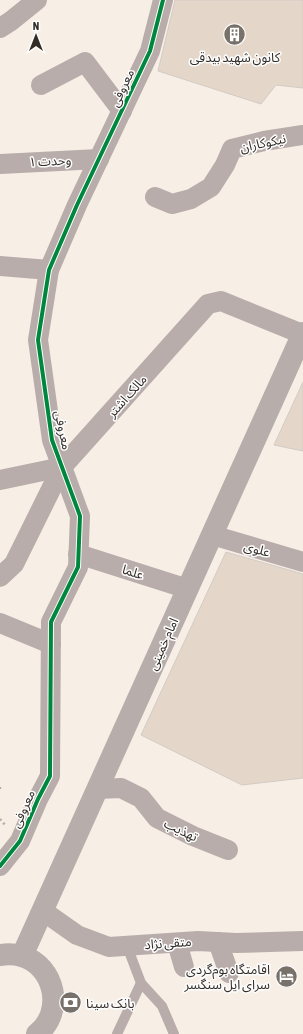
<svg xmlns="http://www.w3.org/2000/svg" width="303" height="1034" viewBox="0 0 303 1034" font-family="'Asap Condensed','Noto Sans Arabic',sans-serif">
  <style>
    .building { fill: #e4d7ca; stroke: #d2cbc5 }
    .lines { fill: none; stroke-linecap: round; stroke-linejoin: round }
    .path { stroke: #b4aca9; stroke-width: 2.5; stroke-dasharray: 2 3; stroke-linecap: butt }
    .lane { stroke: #b8adaa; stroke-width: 10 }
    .street { stroke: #b8adaa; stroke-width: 20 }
    .secondary { stroke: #b7adaa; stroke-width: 22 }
    .cycleway-casing { stroke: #fefefe; stroke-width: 6 }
    .cycleway { stroke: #00873e; stroke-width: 4 }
    .labels { text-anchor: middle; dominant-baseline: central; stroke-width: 3; stroke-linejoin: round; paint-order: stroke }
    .poi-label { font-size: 13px; fill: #332d28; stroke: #fefefe }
    .street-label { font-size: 13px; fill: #332d28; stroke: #fefefe }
  </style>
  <rect width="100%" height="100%" fill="#f7eee6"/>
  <g class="building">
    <path d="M175,0H303V88L276,85L261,104L158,71Z"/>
    <path d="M303,382V451L274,445Z"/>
    <path d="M226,552L303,574V778L242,785L141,735Z"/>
  </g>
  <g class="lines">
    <g class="path">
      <path d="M0,787V789"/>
      <path d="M0,819L6,826"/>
    </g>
    <g class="lane">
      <path d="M127,946L141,983L162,1006L174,1034"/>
      <path d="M117,1034L141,983"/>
    </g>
    <g class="street">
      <path d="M0,28L11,21L37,0"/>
      <path d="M41,85L85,62L122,111"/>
      <path d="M0,164L99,159"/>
      <path d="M155,197L172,204L191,199L211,187L225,165L232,149L264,141L303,135"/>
      <path d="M0,266L49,270"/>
      <path d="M0,480L62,467"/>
      <path d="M212,535L303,562"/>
      <path d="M78,554L188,589"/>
      <path d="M0,577L14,564L62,467L208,304L221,301L302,334"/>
      <path d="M0,623L51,644"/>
      <path d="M97,789L121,788L141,798L157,818L193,836L228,850"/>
      <path d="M0,866L20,841L38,799L50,776L51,622L78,567L80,516L52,440L38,340L49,270L77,205L150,51L163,0"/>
      <path d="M43,911L77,935L109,947L198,941L236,943L303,941"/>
      <path d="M218,942L229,973"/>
      <path d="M177,943L184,967"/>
    </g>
    <g class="secondary">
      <path d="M0,955C7,954 14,954 22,956C55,966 65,1012 37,1034"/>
      <path d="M22,956L303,333"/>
    </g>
    <defs>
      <path id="cycleway" d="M0,866L20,841L38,799L50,776L51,622L78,567L80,516L52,440L38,340L49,270L77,205L150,51L163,0"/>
    </defs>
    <use href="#cycleway" class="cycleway-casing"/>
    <use href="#cycleway" class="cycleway"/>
  </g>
  <defs>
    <symbol id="building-disc" viewBox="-11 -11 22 22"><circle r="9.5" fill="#78716a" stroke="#fefefe"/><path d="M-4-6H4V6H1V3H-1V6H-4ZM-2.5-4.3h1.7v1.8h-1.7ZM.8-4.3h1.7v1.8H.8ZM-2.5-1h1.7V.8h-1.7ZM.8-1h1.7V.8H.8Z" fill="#fff"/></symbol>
    <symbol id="hotel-disc" viewBox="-11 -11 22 22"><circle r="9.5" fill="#78716a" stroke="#fefefe"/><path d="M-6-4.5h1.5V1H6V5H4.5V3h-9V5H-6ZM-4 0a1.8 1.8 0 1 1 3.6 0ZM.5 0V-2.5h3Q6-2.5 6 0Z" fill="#fff"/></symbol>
    <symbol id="bank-disc" viewBox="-11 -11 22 22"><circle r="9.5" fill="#78716a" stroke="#fefefe"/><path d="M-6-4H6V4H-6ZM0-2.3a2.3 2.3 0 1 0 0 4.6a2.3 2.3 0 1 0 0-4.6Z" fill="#fff"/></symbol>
  </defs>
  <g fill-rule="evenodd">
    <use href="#building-disc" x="222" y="22" width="25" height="25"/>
    <use href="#hotel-disc" x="274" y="964" width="25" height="25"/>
    <use href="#bank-disc" x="58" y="990" width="25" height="25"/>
  </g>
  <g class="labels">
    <g class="poi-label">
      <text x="235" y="57">کانون شهید بیدقی</text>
      <text x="270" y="969" text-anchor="end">اقامتگاه بوم‌گردی<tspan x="270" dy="15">سرای ایل سنگسر</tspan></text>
      <text x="86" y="1003" text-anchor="start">بانک سینا</text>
    </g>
    <g class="street-label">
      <text transform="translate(122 88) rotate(-65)">معروفی</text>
      <text transform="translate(263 143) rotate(-12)">نیکوکاران</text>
      <text transform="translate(50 161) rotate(-3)">وحدت ۱</text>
      <text transform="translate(127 396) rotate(-48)">مالک اشتر</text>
      <text transform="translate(63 430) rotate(78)">معروفی</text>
      <text transform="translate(257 549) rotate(16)">علوی</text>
      <text transform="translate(133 572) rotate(18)">علما</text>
      <text transform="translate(163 644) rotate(-66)">امام خمینی</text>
      <text transform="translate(23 809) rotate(-66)">معروفی</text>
      <text transform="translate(181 830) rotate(26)">تهذیب</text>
      <text transform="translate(168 943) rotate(-4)">متقی نژاد</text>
    </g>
  </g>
  <g transform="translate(36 36)" stroke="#fefefe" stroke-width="3" paint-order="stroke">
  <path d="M0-3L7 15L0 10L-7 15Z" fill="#332d28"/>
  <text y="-6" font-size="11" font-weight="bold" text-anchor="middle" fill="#332d28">N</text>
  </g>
</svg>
